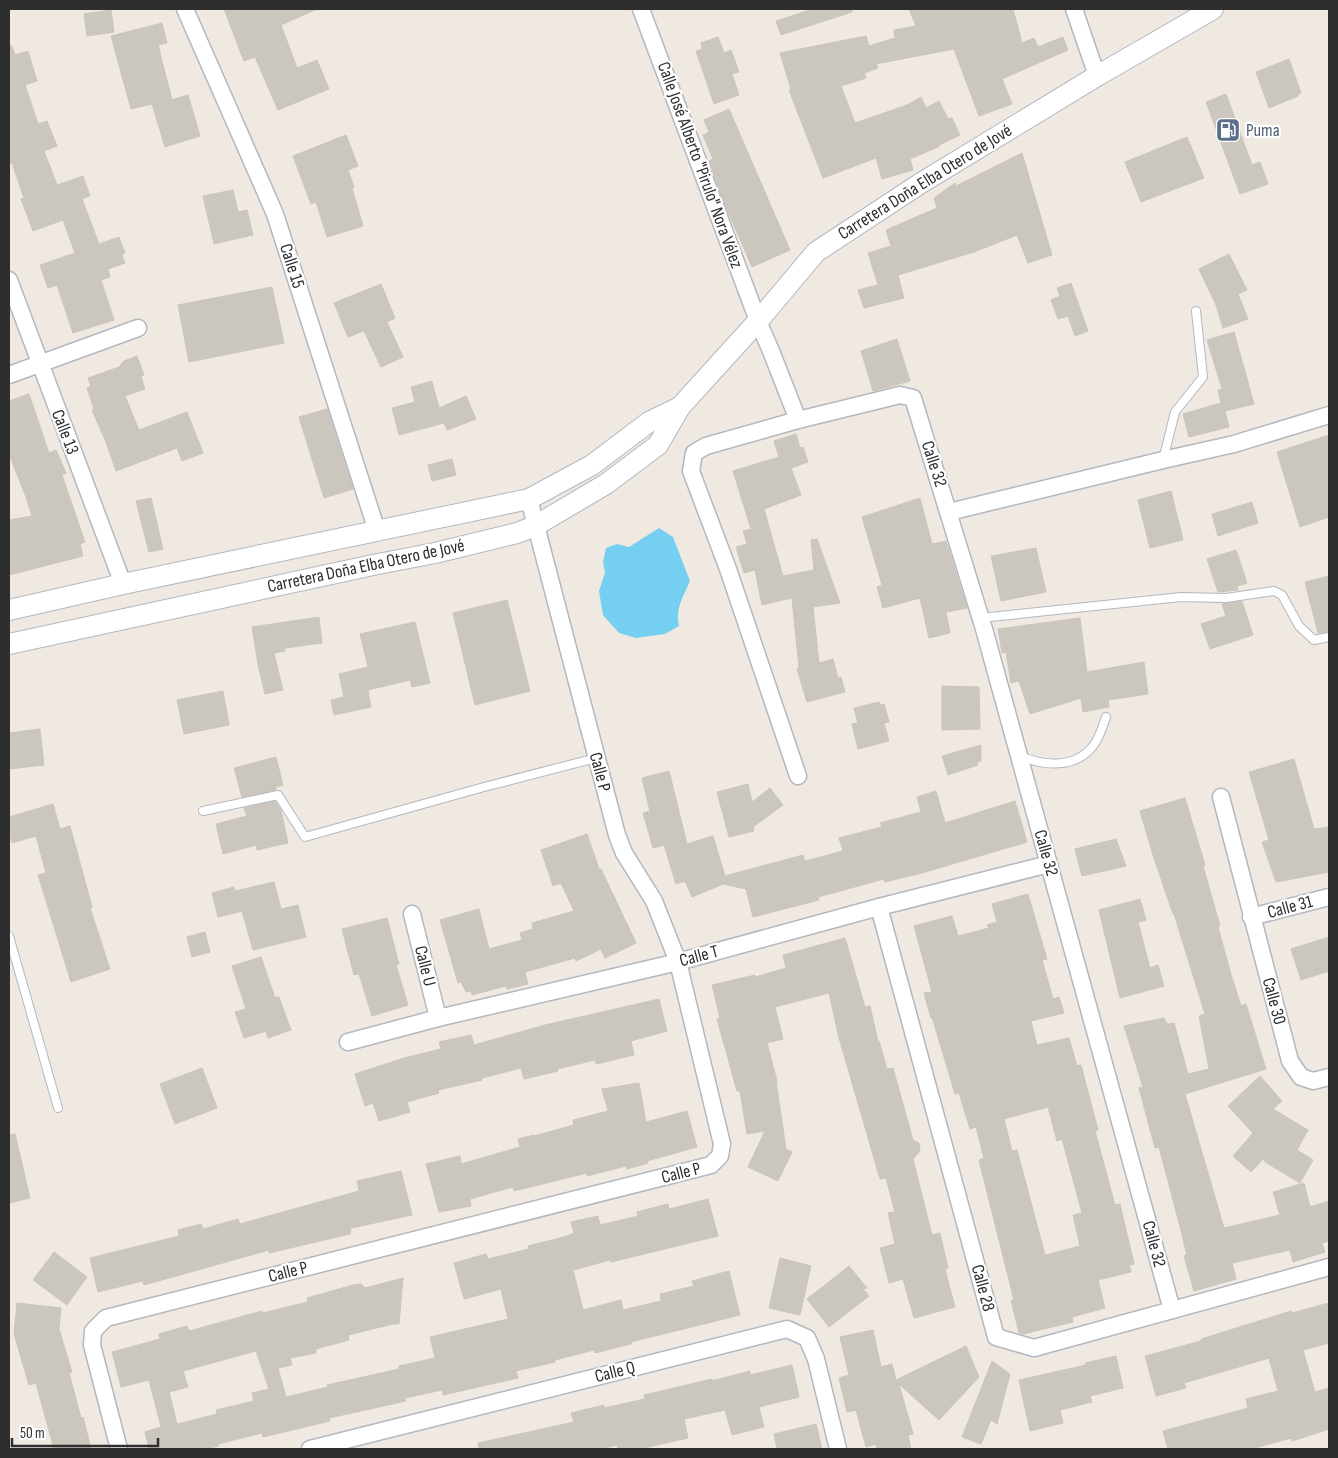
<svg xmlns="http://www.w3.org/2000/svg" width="1338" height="1458" viewBox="0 0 1338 1458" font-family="'Sofia Sans Condensed',sans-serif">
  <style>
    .water { fill: #75cff0 }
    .building { fill: #cbc7bf; stroke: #cbc5ba; fill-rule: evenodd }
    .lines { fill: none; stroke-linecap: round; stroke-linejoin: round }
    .service-casing { stroke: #b4b7c1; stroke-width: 10 }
    .minor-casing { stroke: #b4b7c1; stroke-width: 19 }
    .tertiary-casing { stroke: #b4b7c1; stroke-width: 22 }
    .service { stroke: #fff; stroke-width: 8 }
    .minor { stroke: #fff; stroke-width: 16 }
    .tertiary { stroke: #fff; stroke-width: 20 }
    .labels { text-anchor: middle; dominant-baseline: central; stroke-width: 4.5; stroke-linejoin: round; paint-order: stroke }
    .service-label { font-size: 18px; fill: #4e5e75; stroke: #fff; text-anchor: start }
    .street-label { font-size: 18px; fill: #2e2e2e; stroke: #fff }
  </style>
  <rect width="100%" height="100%" fill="#efe9e1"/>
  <path class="water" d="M659,528L673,537L690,581C683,597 675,609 679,626L665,634L636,638L619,633L603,615L599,591L605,573L603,562L606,548L617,544L629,547Z"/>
  <g class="building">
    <path d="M224,9H317L281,25L297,68L317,60L329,89L278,110L255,57L244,61Z"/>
    <path d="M813,9H852V12L781,35L776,21Z"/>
    <path d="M909,9H1013L1022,43L1034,38L1038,47L1063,37L1068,50L1002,79L1012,104L979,116L954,49L876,64L878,68L864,73L866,78L841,86L855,123L907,105L921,97L926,108L939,101L948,119L952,118L960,135L939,145L940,146L910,159L913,170L882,179L876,158L823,178L789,90L791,89L780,53L866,36L869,46L895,38L894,30L916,26Z"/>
    <path d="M111,10L114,32L87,36L84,14Z"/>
    <path d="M162,23L167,43L158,45L172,100L188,95L200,136L165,147L152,104L131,109L111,36Z"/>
    <path d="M718,37L724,53L731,50L739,72L732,74L739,95L714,104L696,51L702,49L701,43Z"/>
    <path d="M9,46H12L15,55L28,51L37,81L25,85L38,124L47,121L57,146L44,151L57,185L83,176L90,196L82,199L99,244L119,237L125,253L122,255L125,263L108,269L110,277L101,280L114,320L73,333L57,285L48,288L40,265L75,253L63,220L33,231L21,199L24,198L12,163L9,164Z"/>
    <path d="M1289,59L1301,93L1298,94V96L1269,108L1256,72Z"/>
    <path d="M1226,94L1252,165L1260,162L1268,184L1240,194L1206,102Z"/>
    <path d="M729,109L790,250L752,267L724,203L709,161L713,159L703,135L709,132L704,120Z"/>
    <path d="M346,135L358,166L348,170L354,187L352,188L363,226L327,237L316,202L311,204L293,156Z"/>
    <path d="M1187,137L1204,178L1141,202L1125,162Z"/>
    <path d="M1022,153L1052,255L1028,263L1017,235L974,252L898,275L904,298L864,308L858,290L878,285L868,253L891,246L886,230L937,208L934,198L955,183L956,186Z"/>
    <path d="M233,190L238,212L247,210L253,235L214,244L203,196Z"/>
    <path d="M1229,254L1247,290L1238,294L1248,319L1223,328L1216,305L1199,269Z"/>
    <path d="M1071,283L1088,331L1075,336L1068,316L1058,319L1051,300L1060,296L1057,288Z"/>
    <path d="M381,284L395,318L387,322L403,357L381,367L364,331L348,337L334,303Z"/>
    <path d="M272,287L284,343L189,362L178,305Z"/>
    <path d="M1234,332L1254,404L1225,411L1229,427L1189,437L1183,414L1221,403L1218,390L1222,389L1207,340Z"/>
    <path d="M897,339L910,381L873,391L861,351Z"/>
    <path d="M137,356L144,375L141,376L145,389L125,396L139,430L187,412L203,453L182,461L177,448L116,471L106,442L92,410L94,409L87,388L91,386L88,378L119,367L124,361Z"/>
    <path d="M432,381L439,408L466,396L476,419L447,430L444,423L399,435L392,408L415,402L411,387Z"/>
    <path d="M29,394L49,453L56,450L66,473L62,475L85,542L80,544L83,556L9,575V520L32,516L26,497L9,454V401Z"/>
    <path d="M327,409L353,489L324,498L299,417Z"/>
    <path d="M796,434L800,448L803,447L808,462L791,468L801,495L764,509L783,576L814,570L811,540L817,539L840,603L813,607L819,663L833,659L838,678L841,677L845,692L807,702L797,669L799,668L792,598L762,605L755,570L744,573L736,547L747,544L743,531L751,529L733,471L779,457L774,441Z"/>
    <path d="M1329,435V517L1300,527L1277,452Z"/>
    <path d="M452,459L456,475L432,481L428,465Z"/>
    <path d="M1171,491L1183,540L1150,548L1138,500Z"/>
    <path d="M151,498L163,549L149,552L136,501Z"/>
    <path d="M920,498L932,544L946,541L967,608L946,612L950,633L929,638L920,598L883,608L877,587L882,585L862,517Z"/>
    <path d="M1252,502L1258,523L1218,536L1212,514Z"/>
    <path d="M1036,548L1046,592L1001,601L991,556Z"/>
    <path d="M1236,550L1247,583L1237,586L1238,590L1218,592L1207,559Z"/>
    <path d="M1329,576V632L1318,633L1305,582Z"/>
    <path d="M507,600L530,691L475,705L453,613Z"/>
    <path d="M1242,601L1253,635L1210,649L1201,624L1226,616L1222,604Z"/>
    <path d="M319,617L322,643L285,648V651L274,653L283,690L265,694L258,664L252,627Z"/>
    <path d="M1080,618L1087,672L1144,662L1148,694L1108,700L1109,707L1083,712L1081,698L1030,714L1019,681L1011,683L1006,652L1002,653L998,629Z"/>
    <path d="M415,622L430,683L412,687L410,680L368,690L371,707L334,715L331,700L344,697L339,674L368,667L360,634Z"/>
    <path d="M942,686L979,687L980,729L942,730Z"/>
    <path d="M223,691L229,725L184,734L177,700Z"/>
    <path d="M879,702L880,705L884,704L889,722L884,723L889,741L858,749L852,724L858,723L854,708Z"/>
    <path d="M40,729L44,765L9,769V733Z"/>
    <path d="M981,745V761L977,762L978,765L948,775L942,756Z"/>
    <path d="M276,757L283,785L276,787V790L242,797L234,768Z"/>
    <path d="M1294,759L1314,829L1329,827V872L1276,882L1262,842L1269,840L1249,772Z"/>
    <path d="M669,771L687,844L713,836L725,876L803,855L805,861L843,851L839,838L882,827L880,823L921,812L917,797L936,791L945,823L1015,801L1027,842L922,873L885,882L884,879L818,897L819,900L753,917L746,889L723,884L692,897L685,881L676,884L664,845L653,848L643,813L650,811L642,778Z"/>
    <path d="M748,784L752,802L770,788L783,805L753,827L754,831L729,837L717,792Z"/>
    <path d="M1185,798L1205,865L1203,866L1220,926L1218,927L1230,971L1241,1006L1246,1004L1266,1069L1185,1094L1224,1228L1280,1215L1273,1192L1304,1183L1310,1207L1329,1201V1241L1322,1243L1325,1252L1293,1262L1290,1250L1232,1263L1236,1279L1194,1291L1184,1256L1187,1255L1177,1215L1159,1147L1155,1148L1139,1088L1143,1087L1124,1026L1164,1018L1167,1024L1174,1023L1188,1074L1209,1069L1199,1016L1205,1014L1174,914H1173L1153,855L1140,811Z"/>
    <path d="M275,801L281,810L288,843L257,850L256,845L223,854L216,824L247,816L244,808Z"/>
    <path d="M53,804L60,829L70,826L92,907L90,908L110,969L71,982L38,875L46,873L36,836L12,843L9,830V817Z"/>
    <path d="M587,834L599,869H601L636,943L605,958L601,949L576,961L575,958L525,972L528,984L507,989L506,986L472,995L471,991L466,992L461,982L458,983L440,920L479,909L489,949L522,940L520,933L533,929L532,923L574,911L561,883L553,886L541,850Z"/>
    <path d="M1116,839L1126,866L1082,876L1075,849Z"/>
    <path d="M274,882L281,909L298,905L306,937L253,950L242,911L218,917L212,893L234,887L235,891Z"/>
    <path d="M1028,894L1047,959L1042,960L1053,999L1059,997L1064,1013L1031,1021L1037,1045L1069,1038L1077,1066L1081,1065L1098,1130L1095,1131L1115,1205L1120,1204L1134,1264L1129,1265L1131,1272L1098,1280L1105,1308L1072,1317L1073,1322L1023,1334L1019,1333L1011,1300H1014L979,1160L984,1158L976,1127L970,1129L959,1093L955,1094L932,1017L931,1018L924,993L932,992L914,926L952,916L958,936L989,928L987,925L997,922L992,904ZM1048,1107L1057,1141L1062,1139L1082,1213L1073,1215L1080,1246L1045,1255L1017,1150L1012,1151L1004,1119Z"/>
    <path d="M1140,899L1146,920L1138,922L1150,968L1158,965L1164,986L1120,998L1099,910Z"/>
    <path d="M387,918L399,964L396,965L408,1005L372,1016L359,974L354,975L342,929Z"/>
    <path d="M205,932L210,952L192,957L187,937Z"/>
    <path d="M1329,937V971L1301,980L1291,949Z"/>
    <path d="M845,938L865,1007L870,1006L878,1041H879L887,1069L893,1068L913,1140L919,1143L920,1151L913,1159L932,1235L940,1233L948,1268L945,1269L955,1307L914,1318L903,1279L889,1283L880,1248L895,1244L888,1213L895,1212L886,1178L880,1179L839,1038L829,993L775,1007L783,1039L767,1043L777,1081H776L786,1149L792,1152L778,1181L748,1167L765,1131L747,1134L740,1091H737L717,1019L720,1018L712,985L755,975V977L786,968L783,955Z"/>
    <path d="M261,957L275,998L279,997L291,1030L268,1038L266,1031L244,1038L235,1012L246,1009L232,966Z"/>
    <path d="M659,999L667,1031L631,1041L634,1055L596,1064L595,1060L557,1069L558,1071L524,1079L521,1068L482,1078V1080L438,1090L439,1093L407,1102L410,1112L379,1121L373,1103L365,1106L355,1074L404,1058L441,1049L439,1042L471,1035L474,1045L545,1025Z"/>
    <path d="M202,1068L217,1108L175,1124L160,1084Z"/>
    <path d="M1260,1076L1282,1101L1273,1109L1308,1130L1297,1150L1313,1160L1300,1183L1265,1162L1264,1158L1251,1172L1233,1156L1253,1133L1228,1106Z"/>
    <path d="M639,1083L646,1122L687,1111L697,1147L647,1161L648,1163L627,1169L626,1166L587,1176V1173L514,1191L513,1187L470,1199L471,1206L439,1212L426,1164L460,1156L461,1164L520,1147L518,1139L534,1135V1136L574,1125L573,1120L608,1111L602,1089Z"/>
    <path d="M15,1134L30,1198L9,1203V1135Z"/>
    <path d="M401,1171L412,1215L351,1228L350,1234L269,1253V1250L144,1285L143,1281L98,1292L90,1258L179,1236L178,1230L201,1224L203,1229L238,1219L240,1224L359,1191L357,1181Z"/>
    <path d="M708,1199L718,1236L611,1262L610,1260L573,1270L583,1310L621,1300L623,1310L661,1301L660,1294L694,1286L692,1281L729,1271L740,1315L631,1342V1344L595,1353L594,1350L555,1360V1362L516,1371L518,1378L443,1395L442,1390L405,1398L406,1401L329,1418L330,1421L263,1437L262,1433L218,1444L219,1446L205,1449H149L145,1432L161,1427L149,1380L121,1387L112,1352L160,1339L159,1334L187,1326L189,1331L262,1311L263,1313L308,1302L307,1298L353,1285L361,1284L365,1288L403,1278L399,1324H393L348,1335L349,1340L316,1349V1353L290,1358L292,1365L278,1368L286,1397L328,1387L327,1385L399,1369V1366L435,1358L430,1337L508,1319L501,1289L464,1299L454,1263L486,1254L488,1259L529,1249L528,1246L564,1237L574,1233L571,1222L598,1216L600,1225L638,1216L637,1212L668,1204L669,1209ZM256,1351L269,1389L252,1393L254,1401L216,1410L217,1414L177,1424L169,1392L188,1387L183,1371Z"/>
    <path d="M54,1252L87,1277L67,1305L33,1280Z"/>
    <path d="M780,1258L811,1266L800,1315L769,1308Z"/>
    <path d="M849,1266L867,1288L863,1289L869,1296L829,1327L807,1299Z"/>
    <path d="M17,1303L61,1308L59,1329L72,1372L69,1373L81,1418L83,1417L91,1449H54L36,1383L29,1385L14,1334Z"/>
    <path d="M1329,1303V1343L1303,1350L1315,1392L1329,1388V1429L1292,1441L1291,1438L1251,1449H1168L1163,1431L1248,1408L1246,1399L1278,1391L1269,1358L1184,1383L1186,1388L1156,1396L1145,1356L1201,1341V1339L1291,1311L1292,1313Z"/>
    <path d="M873,1330L881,1367L892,1364L896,1380L966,1346L979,1377L939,1420L899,1384L913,1434L908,1435L911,1449H877L876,1444L866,1447L856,1410L847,1412L839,1378L849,1375L840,1337Z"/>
    <path d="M1116,1356L1123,1388L1090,1396L1092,1402L1060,1410L1063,1423L1030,1431L1019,1380L1086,1365L1085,1363Z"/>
    <path d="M992,1361L1010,1374L997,1424L991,1420L981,1444L962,1437Z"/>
    <path d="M792,1365L799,1397L759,1407L764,1427L732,1435L725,1410L684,1419L688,1438L640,1449H618L617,1445L601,1449H479L478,1443L574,1422L571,1413L604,1405V1408L645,1399L644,1395L712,1379V1381L750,1371V1375Z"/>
    <path d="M816,1424L822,1449H777L774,1434Z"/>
  </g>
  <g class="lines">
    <defs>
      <g id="service">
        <path d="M1163,460L1175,412L1203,377L1196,311"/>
        <path d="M981,618L1181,597L1226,598L1274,591L1282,595L1299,626L1314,640L1329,637"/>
        <path d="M1020,756C1044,766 1075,769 1093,746C1099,739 1103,726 1106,717"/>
        <path d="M203,811L278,795L305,837L484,787L596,758"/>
        <path d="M9,936L58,1108"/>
      </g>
      <g id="minor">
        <path d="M185,9L275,214L377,531"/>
        <path d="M641,9L758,321L771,351L798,420"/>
        <path d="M1074,9L1097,76"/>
        <path d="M9,280L123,584"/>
        <path d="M9,375L138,328"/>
        <path d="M949,512L1163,460L1234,444L1329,415"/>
        <path d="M798,776L728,569L691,471L694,453L706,446L798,420L900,395L913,398L984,629L1172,1310"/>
        <path d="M1221,797L1290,1061L1301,1077L1313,1081L1329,1077"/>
        <path d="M879,907L996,1337L1034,1348L1329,1267"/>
        <path d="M412,914L438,1018"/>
        <path d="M1251,917L1329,897"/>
        <path d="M348,1042L438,1018L678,962L879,907L1049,864"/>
        <path d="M119,1449L92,1345L93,1331L106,1318L711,1165L720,1156L722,1144L678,962L654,901L624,853L617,835L529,499"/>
        <path d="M310,1449L787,1329L807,1338L816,1359L838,1449"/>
      </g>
      <g id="tertiary">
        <path d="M9,610L123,584L529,499L592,465L649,422L680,407"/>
        <path d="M9,644L373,565L435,553L517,533L535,526L606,484L658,445L680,407L758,321L816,252L921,183L1097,76L1213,9"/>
      </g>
    </defs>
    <use href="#service" class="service-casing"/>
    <use href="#minor" class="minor-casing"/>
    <use href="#tertiary" class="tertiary-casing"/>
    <use href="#service" class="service"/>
    <use href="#minor" class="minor"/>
    <use href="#tertiary" class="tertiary"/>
  </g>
  <defs>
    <symbol id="fuel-square" viewBox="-11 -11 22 22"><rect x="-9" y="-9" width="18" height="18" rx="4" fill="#5c6f8a" stroke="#fff"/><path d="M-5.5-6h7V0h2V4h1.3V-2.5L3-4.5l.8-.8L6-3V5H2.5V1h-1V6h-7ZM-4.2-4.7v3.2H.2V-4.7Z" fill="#fff"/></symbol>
  </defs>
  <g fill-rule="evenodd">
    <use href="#fuel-square" x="1214" y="116" width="28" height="28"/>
  </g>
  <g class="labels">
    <g class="service-label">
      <text x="1246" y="130">Puma</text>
    </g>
    <g class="street-label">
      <text transform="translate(700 165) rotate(70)">Calle José Alberto "Pirulo" Nora Vélez</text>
      <text transform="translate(925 182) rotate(-32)">Carretera Doña Elba Otero de Jové</text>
      <text transform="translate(292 266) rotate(72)">Calle 15</text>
      <text transform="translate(65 432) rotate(69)">Calle 13</text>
      <text transform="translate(934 464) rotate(72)">Calle 32</text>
      <text transform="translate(366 566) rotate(-12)">Carretera Doña Elba Otero de Jové</text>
      <text transform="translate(600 772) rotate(75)">Calle P</text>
      <text transform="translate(1046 853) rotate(74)">Calle 32</text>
      <text transform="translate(1290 907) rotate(-15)">Calle 31</text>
      <text transform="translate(699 956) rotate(-15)">Calle T</text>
      <text transform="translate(425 966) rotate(76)">Calle U</text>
      <text transform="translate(1274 1001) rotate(75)">Calle 30</text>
      <text transform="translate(681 1173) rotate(-14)">Calle P</text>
      <text transform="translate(1154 1244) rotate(75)">Calle 32</text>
      <text transform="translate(288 1272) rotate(-14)">Calle P</text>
      <text transform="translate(983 1288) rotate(75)">Calle 28</text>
      <text transform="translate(615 1372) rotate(-14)">Calle Q</text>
    </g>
  </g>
  <rect width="1338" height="1458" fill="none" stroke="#2e2e2e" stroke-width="20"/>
  <path d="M12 1438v8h146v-8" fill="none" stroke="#2e2e2e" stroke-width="2.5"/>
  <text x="20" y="1438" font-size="15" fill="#2e2e2e" stroke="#ffffff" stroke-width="4" paint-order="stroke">50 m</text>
</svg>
